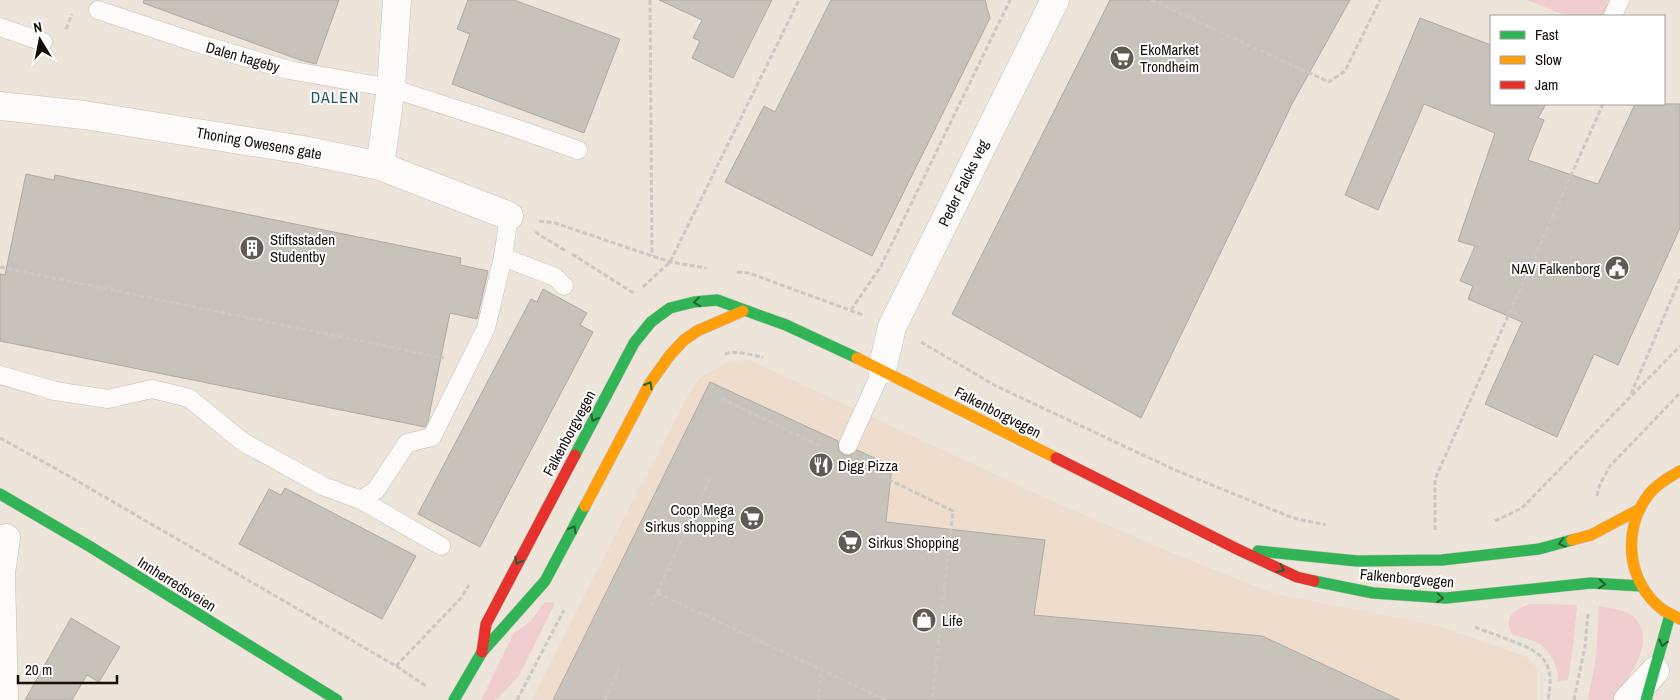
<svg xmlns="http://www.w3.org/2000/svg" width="1680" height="700" viewBox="0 0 1680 700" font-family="'Archivo Narrow',sans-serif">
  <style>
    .built { fill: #edc }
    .green { fill: #f0cdce }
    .building { fill: #c7c2ba; stroke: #afaaa2 }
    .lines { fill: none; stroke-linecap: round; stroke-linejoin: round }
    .lane-casing { stroke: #c7c0b8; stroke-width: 19 }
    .street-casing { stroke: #c7c0b8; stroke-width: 29 }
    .fast-casing { stroke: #c7c0b8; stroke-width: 12 }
    .slow-casing { stroke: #c7c0b8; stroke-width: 12 }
    .jam-casing { stroke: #c7c0b8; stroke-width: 12 }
    .path { stroke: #cbc8c5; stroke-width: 3; stroke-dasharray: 5 2.5; stroke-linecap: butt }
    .lane { stroke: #fcfbf9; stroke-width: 18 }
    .street { stroke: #fcfbf9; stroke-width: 28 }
    .fast { stroke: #30b455; stroke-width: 11 }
    .slow { stroke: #ff9f0a; stroke-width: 11 }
    .jam { stroke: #e5322d; stroke-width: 11 }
    .oneway { stroke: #22622f }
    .labels { text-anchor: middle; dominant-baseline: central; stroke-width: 4; stroke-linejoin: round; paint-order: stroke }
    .poi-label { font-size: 15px; fill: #150f09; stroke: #fff; text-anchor: start }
    .street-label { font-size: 15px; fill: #150f09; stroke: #fff }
    .neighbourhood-label { font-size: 16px; letter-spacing: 1px; fill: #1f5162; stroke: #fff }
  </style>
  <rect width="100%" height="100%" fill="#ede4da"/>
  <path class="built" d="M749,360L1063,506L1172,553L1272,593L1439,626L1527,657L1537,668V700H532L588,588L687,397L700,378L726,363Z"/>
  <g class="green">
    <path d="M1527,0H1613L1606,16H1567Z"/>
    <path d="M545,602L555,603L519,676L498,698L494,700H481L514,633L530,622Z"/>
    <path d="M1530,604L1577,605L1574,640L1568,680L1558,681C1559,668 1550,650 1538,643C1531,639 1520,637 1512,635C1503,616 1514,610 1530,604Z"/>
    <path d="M1599,606C1609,608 1621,609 1630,614C1633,615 1636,619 1638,622C1654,646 1627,680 1613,700H1588L1596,658Z"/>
  </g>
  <g class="building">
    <path d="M144,0H339L316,64L300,60L143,3Z"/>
    <path d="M468,0H514L620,39L584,133L452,84L470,34L457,29Z"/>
    <path d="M659,0H772L733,78L692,58L700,41L693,38L702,20Z"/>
    <path d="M831,0H985L990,18L872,256L725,182L764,106L775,112Z"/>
    <path d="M1110,0H1350L1293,102L1141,418L952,314Z"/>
    <path d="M1420,18L1491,45V104H1546L1538,118L1544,120L1528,160L1598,184L1635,104H1680V228L1618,365L1594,354L1557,437L1485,404L1522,322L1468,299L1473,286L1460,281L1475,246L1458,241L1495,133L1424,104L1378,210L1345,195L1390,90Z"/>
    <path d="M26,174L54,180L55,175L461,258L460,265L488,271L477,319L450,313L428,421L425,427L0,341V274L5,275Z"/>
    <path d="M543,289L587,313L580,325L593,332L480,547L418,514L531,299L537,302Z"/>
    <path d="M710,382L838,441L839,451L844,455H850L857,450L892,466L886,522L1045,540L1034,615L1262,636L1400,700H553Z"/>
    <path d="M285,488L416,556L382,619L239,544L269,489L281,495Z"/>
    <path d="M71,618L120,647L99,682L87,675L72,700H25Z"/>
  </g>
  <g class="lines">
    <defs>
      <g id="lane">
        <path d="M98,10L203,45L289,70L391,88L518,129L578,150"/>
        <path d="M1613,16L1620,0"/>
        <path d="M0,27L43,42"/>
        <path d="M503,257L555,277L564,286"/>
        <path d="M0,375L55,391L108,399L152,389L189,398L243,442L323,486L361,500L376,490L407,443L432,437L486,328L503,257L509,216"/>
        <path d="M848,445L882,370"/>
        <path d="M361,500L441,546"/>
      </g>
      <g id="street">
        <path d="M0,106L84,115L303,150L380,166L509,216"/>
        <path d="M380,166L391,88L397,0"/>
        <path d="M882,370L892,327L1055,0"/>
        <path d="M4,700L1,573L6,538"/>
        <path d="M1628,700L1655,671"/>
      </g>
      <g id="fast">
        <path d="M575,455L634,343L651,322L670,308L694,302L717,300L786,325L857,358"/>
        <path d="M0,494L89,546L337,700"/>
        <path d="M1258,551L1357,561L1442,560L1539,549L1572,540"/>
        <path d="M1314,581L1373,593L1446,598L1591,583L1641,586"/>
        <path d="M454,700L482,652L545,581L585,506"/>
        <path d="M1646,700L1670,615"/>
      </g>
      <g id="slow">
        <path d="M857,358L1056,458"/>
        <path d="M1680,471C1669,477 1657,484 1649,494C1622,529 1626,582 1663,610C1668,613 1675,616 1680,619"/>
        <path d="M585,506L650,383L670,355L684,340L697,331L743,311"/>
        <path d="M1572,540L1591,535L1638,510"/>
      </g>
      <g id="jam">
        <path d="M1056,458L1237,549L1297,577L1314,581"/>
        <path d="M482,652L486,624L575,455"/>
      </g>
    </defs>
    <use href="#lane" class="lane-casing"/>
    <use href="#street" class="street-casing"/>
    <use href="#fast" class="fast-casing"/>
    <use href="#slow" class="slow-casing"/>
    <use href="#jam" class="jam-casing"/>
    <g class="path">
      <path d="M650,0L652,256"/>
      <path d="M1151,0L1329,82L1345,71L1380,0"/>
      <path d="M66,29L72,14"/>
      <path d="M539,221L555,223L670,262L706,268"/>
      <path d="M535,232L566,251"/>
      <path d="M572,254L635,294"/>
      <path d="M0,267L444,358"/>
      <path d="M737,272L749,273L863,315"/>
      <path d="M643,287L670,262L799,0"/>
      <path d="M851,310L881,266L1010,0"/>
      <path d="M921,342L996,386L1175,470L1293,518L1326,525"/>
      <path d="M725,354C736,350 751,355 763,357"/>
      <path d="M1631,394L1680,279"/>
      <path d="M721,398L822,447"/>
      <path d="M0,438L60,471L396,666L426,686"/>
      <path d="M861,466L953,511L932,700"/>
      <path d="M1597,496L1600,484L1610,466L1680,393"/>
      <path d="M1495,521L1522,508L1680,346"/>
      <path d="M1435,530V479L1603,104"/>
      <path d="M657,593L886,700"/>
      <path d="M651,606L711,476"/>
      <path d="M1475,627C1487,632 1500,636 1512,641C1545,653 1555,664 1548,700"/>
      <path d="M396,666L461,598L469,585"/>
      <path d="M517,700L564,610"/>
      <path d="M605,700L620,666"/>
      <path d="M818,700L821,669"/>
      <path d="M1574,700L1585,646L1588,614"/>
    </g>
    <use href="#lane" class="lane"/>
    <use href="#street" class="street"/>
    <use href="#fast" class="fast"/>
    <use href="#slow" class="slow"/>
    <use href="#jam" class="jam"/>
  </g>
  <defs><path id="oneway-chevron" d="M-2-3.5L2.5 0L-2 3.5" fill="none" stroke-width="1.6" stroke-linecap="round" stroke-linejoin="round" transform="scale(1.25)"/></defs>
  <g class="oneway">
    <use href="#oneway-chevron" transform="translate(697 302) rotate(173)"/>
    <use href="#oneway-chevron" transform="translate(649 385) rotate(-60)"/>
    <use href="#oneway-chevron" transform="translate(594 418) rotate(118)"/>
    <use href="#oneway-chevron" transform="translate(573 529) rotate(-62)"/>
    <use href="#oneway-chevron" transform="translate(1562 543) rotate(165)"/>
    <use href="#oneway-chevron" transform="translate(518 561) rotate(118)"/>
    <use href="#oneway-chevron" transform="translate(1281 569) rotate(25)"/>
    <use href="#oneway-chevron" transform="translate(1602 584) rotate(4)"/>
    <use href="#oneway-chevron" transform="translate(1440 598) rotate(3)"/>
    <use href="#oneway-chevron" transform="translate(1663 643) rotate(104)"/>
  </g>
  <defs>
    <symbol id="supermarket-disc" viewBox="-11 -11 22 22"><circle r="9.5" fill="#615a52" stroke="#fff"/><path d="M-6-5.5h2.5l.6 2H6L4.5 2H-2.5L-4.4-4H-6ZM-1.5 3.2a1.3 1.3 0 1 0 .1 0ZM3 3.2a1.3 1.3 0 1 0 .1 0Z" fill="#fff"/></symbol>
    <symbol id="building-disc" viewBox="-11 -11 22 22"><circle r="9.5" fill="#615a52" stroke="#fff"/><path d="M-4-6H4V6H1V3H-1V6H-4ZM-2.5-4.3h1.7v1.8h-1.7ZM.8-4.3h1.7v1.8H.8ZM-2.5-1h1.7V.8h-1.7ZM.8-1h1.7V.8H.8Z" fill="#fff"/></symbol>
    <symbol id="civic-disc" viewBox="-11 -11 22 22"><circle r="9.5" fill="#615a52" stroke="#fff"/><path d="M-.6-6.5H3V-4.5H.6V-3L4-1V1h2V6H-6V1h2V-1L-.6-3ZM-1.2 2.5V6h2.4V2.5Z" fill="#fff"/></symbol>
    <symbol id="restaurant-disc" viewBox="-11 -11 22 22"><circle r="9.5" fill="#615a52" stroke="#fff"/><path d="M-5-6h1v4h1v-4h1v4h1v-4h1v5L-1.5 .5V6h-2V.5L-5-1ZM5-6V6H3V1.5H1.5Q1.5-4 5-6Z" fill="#fff"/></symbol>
    <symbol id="shop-disc" viewBox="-11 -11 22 22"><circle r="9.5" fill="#615a52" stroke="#fff"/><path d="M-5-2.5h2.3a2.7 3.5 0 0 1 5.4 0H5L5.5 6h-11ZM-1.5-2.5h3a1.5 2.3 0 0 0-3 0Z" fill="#fff"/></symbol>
  </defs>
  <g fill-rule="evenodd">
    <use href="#supermarket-disc" x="1108" y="44" width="28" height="28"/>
    <use href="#building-disc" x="238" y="234" width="28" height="28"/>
    <use href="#civic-disc" x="1603" y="254" width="28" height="28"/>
    <use href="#restaurant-disc" x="807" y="451" width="28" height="28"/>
    <use href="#supermarket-disc" x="738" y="504" width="28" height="28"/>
    <use href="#supermarket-disc" x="836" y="528" width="28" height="28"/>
    <use href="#shop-disc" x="910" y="606" width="28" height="28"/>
  </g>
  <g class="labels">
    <g class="poi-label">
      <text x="1140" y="49">EkoMarket<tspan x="1140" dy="17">Trondheim</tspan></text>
      <text x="270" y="239">Stiftsstaden<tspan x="270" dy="17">Studentby</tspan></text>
      <text x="1600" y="268" text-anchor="end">NAV Falkenborg</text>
      <text x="838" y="465">Digg Pizza</text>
      <text x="734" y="509" text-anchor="end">Coop Mega<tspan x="734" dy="17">Sirkus shopping</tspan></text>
      <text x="868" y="542">Sirkus Shopping</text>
      <text x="942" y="620">Life</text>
    </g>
    <g class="street-label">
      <text transform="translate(243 57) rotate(16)">Dalen hageby</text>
      <text transform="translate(259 143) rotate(10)">Thoning Owesens gate</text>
      <text transform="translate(963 183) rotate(-64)">Peder Falcks veg</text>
      <text transform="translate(998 412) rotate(27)">Falkenborgvegen</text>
      <text transform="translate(569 433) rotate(-62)">Falkenborgvegen</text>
      <text transform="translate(1407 578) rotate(5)">Falkenborgvegen</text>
      <text transform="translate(177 584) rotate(32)">Innherredsveien</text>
    </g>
    <g class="neighbourhood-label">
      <text x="335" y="97">DALEN</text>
    </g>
  </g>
  <rect x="1490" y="15" width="175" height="90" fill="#ffffff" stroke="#a19f9d"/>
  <rect x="1500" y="31" width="25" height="8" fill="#30b455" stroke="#a19f9d"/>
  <text x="1535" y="40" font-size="15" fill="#150f09">Fast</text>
  <rect x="1500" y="56" width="25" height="8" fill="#ff9f0a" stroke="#a19f9d"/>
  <text x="1535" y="65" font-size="15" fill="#150f09">Slow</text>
  <rect x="1500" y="81" width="25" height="8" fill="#e5322d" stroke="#a19f9d"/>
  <text x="1535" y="90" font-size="15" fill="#150f09">Jam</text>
  <g transform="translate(40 40) rotate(350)" stroke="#ffffff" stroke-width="4" paint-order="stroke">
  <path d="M0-4L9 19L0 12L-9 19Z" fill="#150f09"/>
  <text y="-8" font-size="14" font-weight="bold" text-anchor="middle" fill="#150f09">N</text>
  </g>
  <path d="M18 675v8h99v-8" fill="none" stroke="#150f09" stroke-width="2.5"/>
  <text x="25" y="675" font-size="15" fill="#150f09" stroke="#ffffff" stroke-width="4" paint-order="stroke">20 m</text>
</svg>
